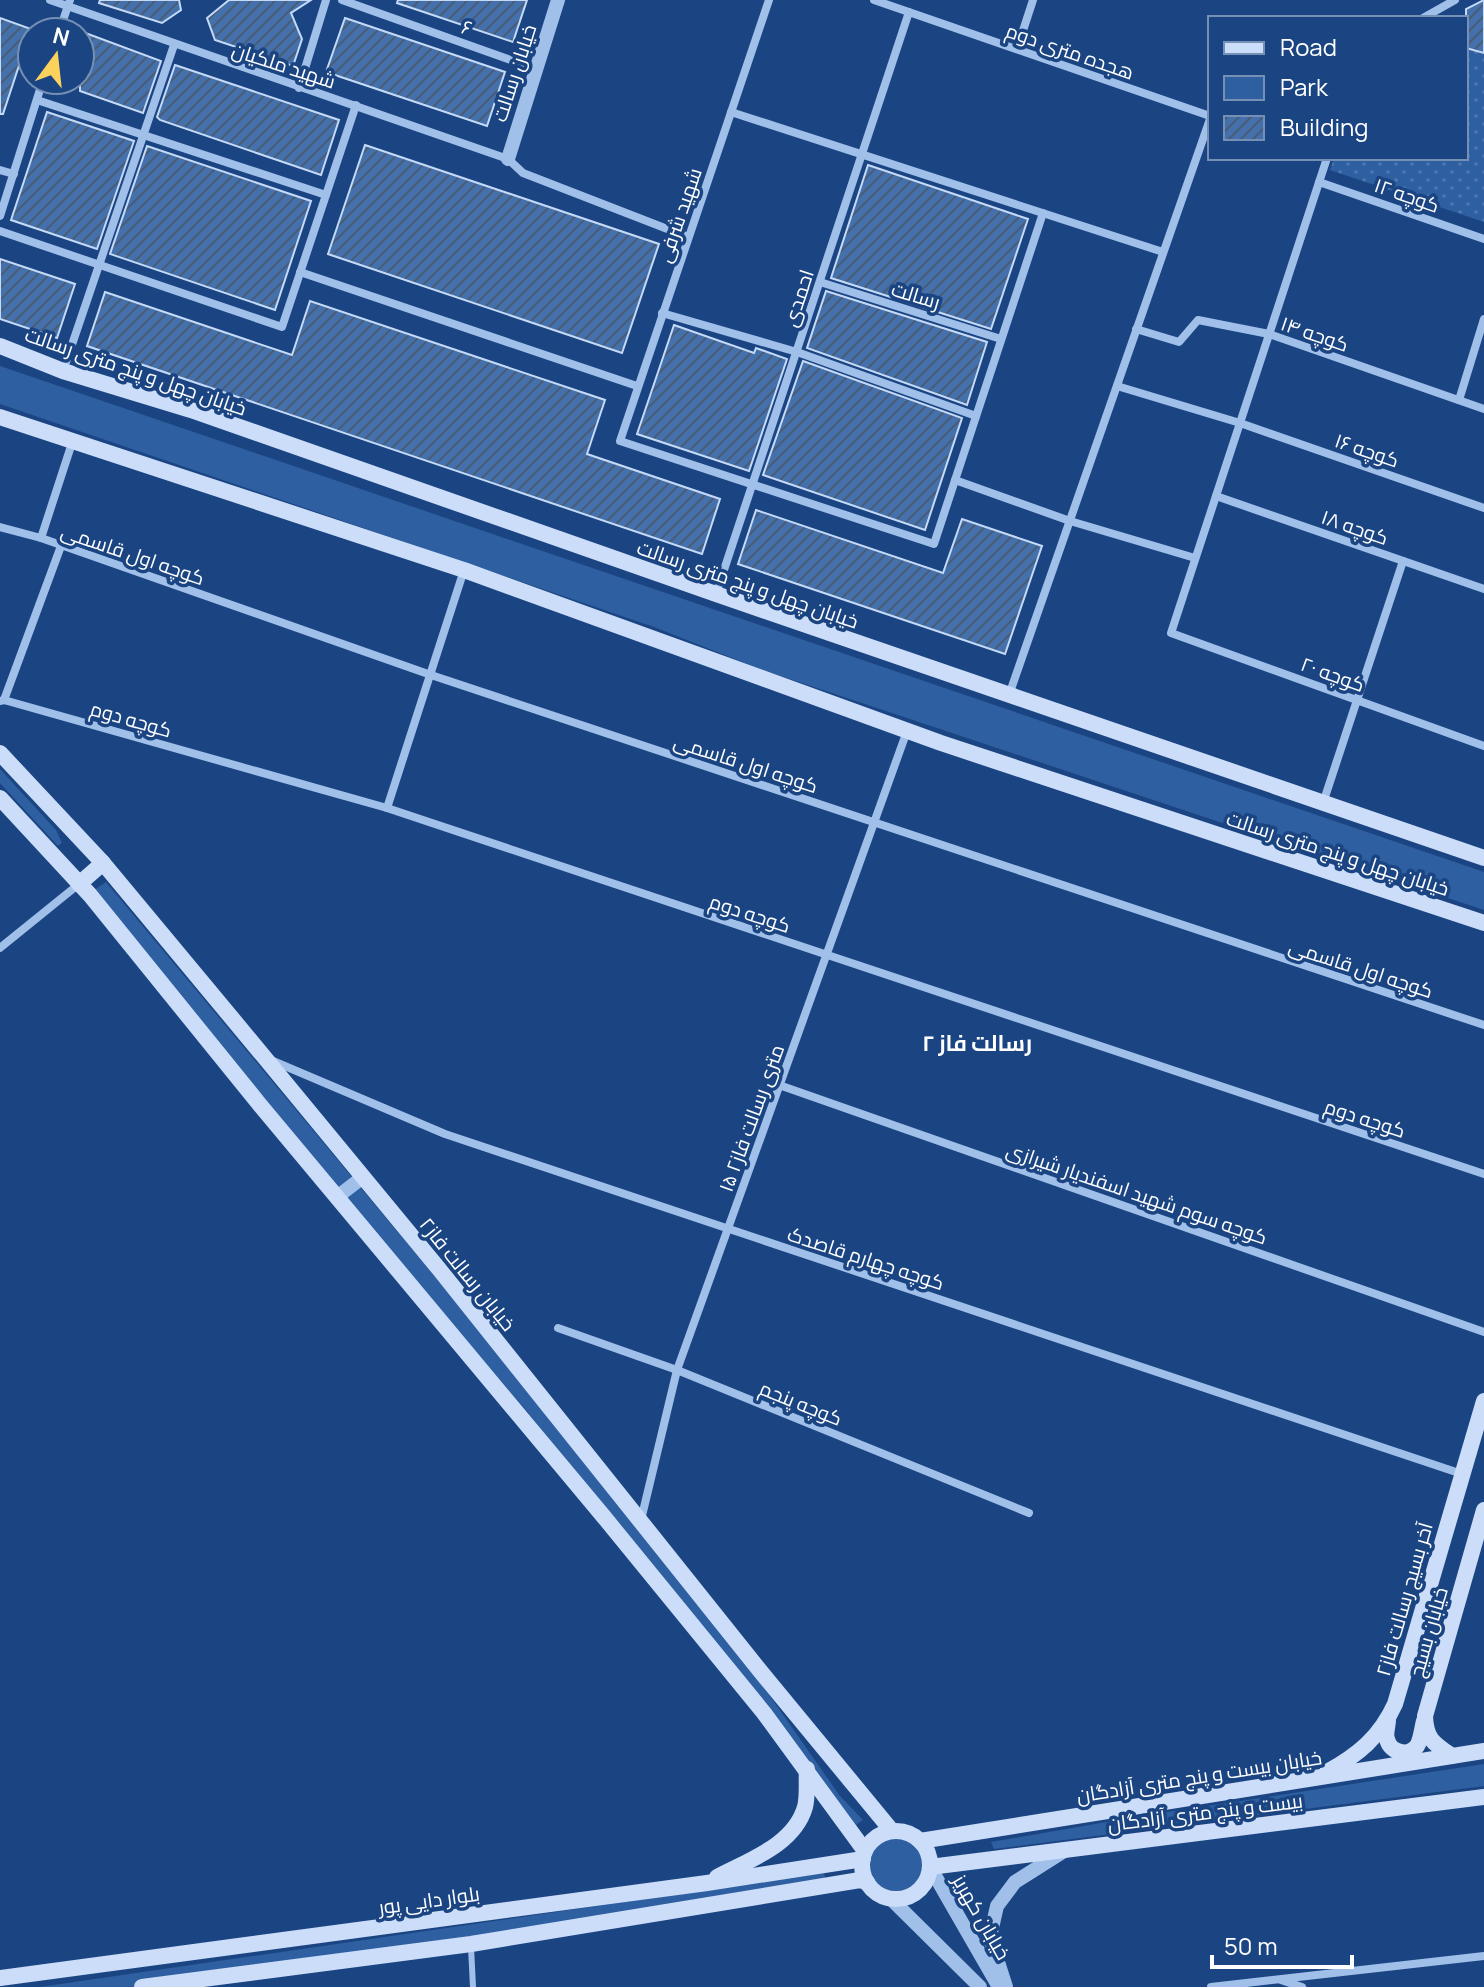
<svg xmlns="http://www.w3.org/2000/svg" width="1484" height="1987" viewBox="0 0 1484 1987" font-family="Manrope,Cairo,sans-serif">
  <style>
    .green { fill: #2e5fa1 }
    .park { fill: url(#park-dots) }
    .building { fill: url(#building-hatch); stroke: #c4daf8; stroke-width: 2 }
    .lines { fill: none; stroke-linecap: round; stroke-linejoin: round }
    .service { stroke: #a0c0ea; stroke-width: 6 }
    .minor { stroke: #a0c0ea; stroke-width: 8 }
    .tertiary { stroke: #a0c0ea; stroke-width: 14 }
    .secondary { stroke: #cbddf8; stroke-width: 16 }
    .labels { text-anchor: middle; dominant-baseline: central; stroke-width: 7; stroke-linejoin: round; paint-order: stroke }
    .street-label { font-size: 20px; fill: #fff; stroke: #1b4582 }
    .neighbourhood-label { font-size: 22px; font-weight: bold; fill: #fff; stroke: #1b4582 }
  </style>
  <defs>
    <pattern id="park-dots" width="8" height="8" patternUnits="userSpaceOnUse" patternTransform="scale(2)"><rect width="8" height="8" fill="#2e5fa1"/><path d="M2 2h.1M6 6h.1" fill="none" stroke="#4d77af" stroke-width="1.8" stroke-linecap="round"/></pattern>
    <pattern id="building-hatch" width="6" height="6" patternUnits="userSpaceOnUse" patternTransform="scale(2)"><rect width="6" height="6" fill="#4470ab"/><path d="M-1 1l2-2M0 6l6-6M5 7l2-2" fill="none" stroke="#485c77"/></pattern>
  </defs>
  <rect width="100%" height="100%" fill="#1b4582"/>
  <g class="green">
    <path d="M0,366L1484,872V910L760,669L654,627L0,404Z"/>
    <path d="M0,769L56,830L62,843L58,846L0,783Z"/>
    <path d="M106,882L541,1404L758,1679L840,1796L863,1820L856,1825L764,1704L525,1409L376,1234L94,890Z"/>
    <path d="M1484,1764V1786L994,1849L991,1842L1141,1816Z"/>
    <circle cx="896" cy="1865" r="30"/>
    <path d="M824,1873L826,1882L319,1963L133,1987H40Z"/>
  </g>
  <path class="park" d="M1466,48L1484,53V222L1330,170L1334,158H1466Z"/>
  <g class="building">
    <path d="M100,0H179L181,10L162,23L99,3Z"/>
    <path d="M229,0H311L291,13L302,39L293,66L215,40L207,18Z"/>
    <path d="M398,0H527L513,42L397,3Z"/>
    <path d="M1484,0V53L1466,48V9Z"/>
    <path d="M0,18L31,29L3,114H0Z"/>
    <path d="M345,18L505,72L487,126L326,72Z"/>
    <path d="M80,31L161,61L143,113L80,91Z"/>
    <path d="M175,65L339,120L321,175L160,120L157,117Z"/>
    <path d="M47,112L134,141L97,249L11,220Z"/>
    <path d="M365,145L659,244L622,353L328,254Z"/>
    <path d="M147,146L311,201L275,310L110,254Z"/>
    <path d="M868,165L1028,219L991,329L831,278Z"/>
    <path d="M0,259L75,284L57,338L0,319Z"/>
    <path d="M826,291L987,342L967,405L807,348Z"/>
    <path d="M105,292L292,355L310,301L605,400L587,454L720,499L702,554L87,346Z"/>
    <path d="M674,325L754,353L756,348L787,359L749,471L637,434Z"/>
    <path d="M803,361L962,418L925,530L763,475Z"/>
    <path d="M756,510L943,573L962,519L1042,546L1005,654L738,564Z"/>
  </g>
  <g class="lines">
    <path class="service" d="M471,1947L473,1987"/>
    <g class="minor">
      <path d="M50,0L508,159L523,173L688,237"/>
      <path d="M342,0L536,69"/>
      <path d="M769,0L620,441L934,544L1043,213"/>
      <path d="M874,0L1210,116"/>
      <path d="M1423,18L1455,0"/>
      <path d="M59,32L70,0"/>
      <path d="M1017,49L1033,0"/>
      <path d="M299,88L326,0"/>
      <path d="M37,100L326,195"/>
      <path d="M731,112L1163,252"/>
      <path d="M1327,158L1171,633L1484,746"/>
      <path d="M0,170L14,174"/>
      <path d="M1319,182L1484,239"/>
      <path d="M0,216L43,80"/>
      <path d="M0,231L282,327L356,105"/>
      <path d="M300,272L637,386"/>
      <path d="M820,282L1001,339"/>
      <path d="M662,313L797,352L976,416"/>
      <path d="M1136,329L1179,342L1198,320L1269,334L1484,409"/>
      <path d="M63,371L174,45"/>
      <path d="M1117,386L1240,423L1484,508"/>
      <path d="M1459,400L1484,319"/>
      <path d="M955,480L1070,521L1195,558"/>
      <path d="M1216,496L1484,589"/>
      <path d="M0,527L41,538L431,675L1484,1025"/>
      <path d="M41,538L72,443"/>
      <path d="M716,594L909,12"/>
      <path d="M1009,695L1210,119"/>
      <path d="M4,700L61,546"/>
      <path d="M0,701L4,700L387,808L1484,1174"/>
      <path d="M1323,803L1403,561"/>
      <path d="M387,808L464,570"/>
      <path d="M0,948L79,884"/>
      <path d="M273,1061L445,1134L1462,1474"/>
      <path d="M779,1085L1484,1332"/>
      <path d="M558,1328L677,1370L1029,1513"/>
      <path d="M641,1520L677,1370L907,731"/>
      <path d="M1281,1980L1302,1987"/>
      <path d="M1211,1987L1484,1956"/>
    </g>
    <g class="tertiary">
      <path d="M508,159L558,0"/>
      <path d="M337,1197L363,1177"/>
      <path d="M930,1867L999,1987"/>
      <path d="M891,1899L980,1987"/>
      <path d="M1006,1987L990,1937L997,1906L1015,1882L1064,1851"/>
    </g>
    <g class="secondary">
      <path d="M0,346L63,371L191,410L716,594L1484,858"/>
      <path d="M0,417L464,570L941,743L1484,923"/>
      <path d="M0,753L103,863L265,1058L439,1269L761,1672L892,1831"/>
      <path d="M0,798L90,895L260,1105L604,1517L764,1713L865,1851"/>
      <path d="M79,884L103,863"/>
      <path d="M1388,1720C1388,1725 1385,1734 1387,1739C1390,1753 1409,1757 1417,1746C1421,1740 1422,1728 1424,1721"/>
      <path d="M1452,1756C1433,1743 1426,1739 1425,1716L1484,1510"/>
      <path d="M1327,1772C1358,1755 1380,1737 1395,1704L1484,1401"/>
      <circle cx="896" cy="1865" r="34"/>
      <path d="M920,1841L1484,1751"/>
      <path d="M930,1867L1484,1797"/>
      <path d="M717,1877C749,1860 794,1845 805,1807C808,1796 806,1781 807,1769"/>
      <path d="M0,1978L707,1883L863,1859"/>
      <path d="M142,1987L471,1944L860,1880L867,1882"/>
    </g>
  </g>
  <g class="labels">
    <g class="street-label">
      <text transform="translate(467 27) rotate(20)">۶</text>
      <text transform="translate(1070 51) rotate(19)">هجده متری دوم</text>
      <text transform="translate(284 65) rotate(18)">شهید ملکیان</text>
      <text transform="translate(514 73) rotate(-72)">خیابان رسالت</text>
      <text transform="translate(1407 195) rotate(19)">۱۲ کوچه</text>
      <text transform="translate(679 215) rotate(-71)">شهید شرفی</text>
      <text transform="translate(916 295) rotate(17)">رسالت</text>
      <text transform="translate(798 298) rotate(-72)">احمدی</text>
      <text transform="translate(1313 333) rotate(19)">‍‍ ۱۴ کوچه</text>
      <text transform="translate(136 371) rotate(19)">خیابان چهل و پنج متری رسالت</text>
      <text transform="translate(1367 450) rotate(19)">۱۶ کوچه</text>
      <text transform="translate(1355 527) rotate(19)">۱۸ کوچه</text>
      <text transform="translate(133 554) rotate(19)">کوچه اول قاسمی</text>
      <text transform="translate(748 584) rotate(19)">خیابان چهل و پنج متری رسالت</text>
      <text transform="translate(1333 674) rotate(20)">۲۰ کوچه</text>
      <text transform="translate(131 719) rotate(16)">کوچه دوم</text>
      <text transform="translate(746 763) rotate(18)">کوچه اول قاسمی</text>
      <text transform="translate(1338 853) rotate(18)">خیابان چهل و پنج متری رسالت</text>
      <text transform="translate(750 913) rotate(18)">کوچه دوم</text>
      <text transform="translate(1361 968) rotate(18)">کوچه اول قاسمی</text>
      <text transform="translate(751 1118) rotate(-70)">۱۵ متری رسالت فاز۲</text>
      <text transform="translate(1365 1118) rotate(18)">کوچه دوم</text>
      <text transform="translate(1137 1193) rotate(19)">کوچه سوم شهید اسفندیار شیرازی</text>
      <text transform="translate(866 1258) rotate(18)">کوچه چهارم قاصدک</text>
      <text transform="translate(468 1274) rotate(51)">خیابان رسالت فاز۲</text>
      <text transform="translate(801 1403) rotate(22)">کوچه پنجم</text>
      <text transform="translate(1404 1599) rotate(-74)">آخر بسیج رسالت فاز۲</text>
      <text transform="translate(1428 1632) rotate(-74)">خیابان بسیج</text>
      <text transform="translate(1199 1776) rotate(-9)">خیابان بیست و پنج متری آزادگان</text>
      <text transform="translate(1205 1812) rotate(-7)">بیست و پنج متری آزادگان</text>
      <text transform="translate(429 1900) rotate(-8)">بلوار دایی پور</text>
      <text transform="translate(982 1917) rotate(60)">خیابان کهریز</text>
    </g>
    <g class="neighbourhood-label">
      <text x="977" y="1043">رسالت فاز ۲</text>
    </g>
  </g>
  <rect x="1208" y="16" width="260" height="144" fill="#1b4582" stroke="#768fb4" stroke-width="2"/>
  <rect x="1224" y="42" width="40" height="12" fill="#cbddf8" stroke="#768fb4" stroke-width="2"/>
  <text x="1280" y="56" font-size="24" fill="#ffffff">Road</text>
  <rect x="1224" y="76" width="40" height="24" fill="#2e5fa1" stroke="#768fb4" stroke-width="2"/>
  <text x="1280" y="96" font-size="24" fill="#ffffff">Park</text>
  <rect x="1224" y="116" width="40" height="24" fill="url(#building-hatch)" stroke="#768fb4" stroke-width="2"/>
  <text x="1280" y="136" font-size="24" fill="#ffffff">Building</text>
  <g transform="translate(56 56) rotate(15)"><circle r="38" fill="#1b4582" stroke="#768fb4" stroke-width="2"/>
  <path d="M0-6L14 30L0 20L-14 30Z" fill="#fcd25c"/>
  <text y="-12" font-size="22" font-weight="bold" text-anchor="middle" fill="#ffffff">N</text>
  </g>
  <path d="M1212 1955v12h140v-12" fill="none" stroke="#ffffff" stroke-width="4"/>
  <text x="1224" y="1955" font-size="24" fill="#ffffff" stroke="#1b4582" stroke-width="6" paint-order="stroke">50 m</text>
</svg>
